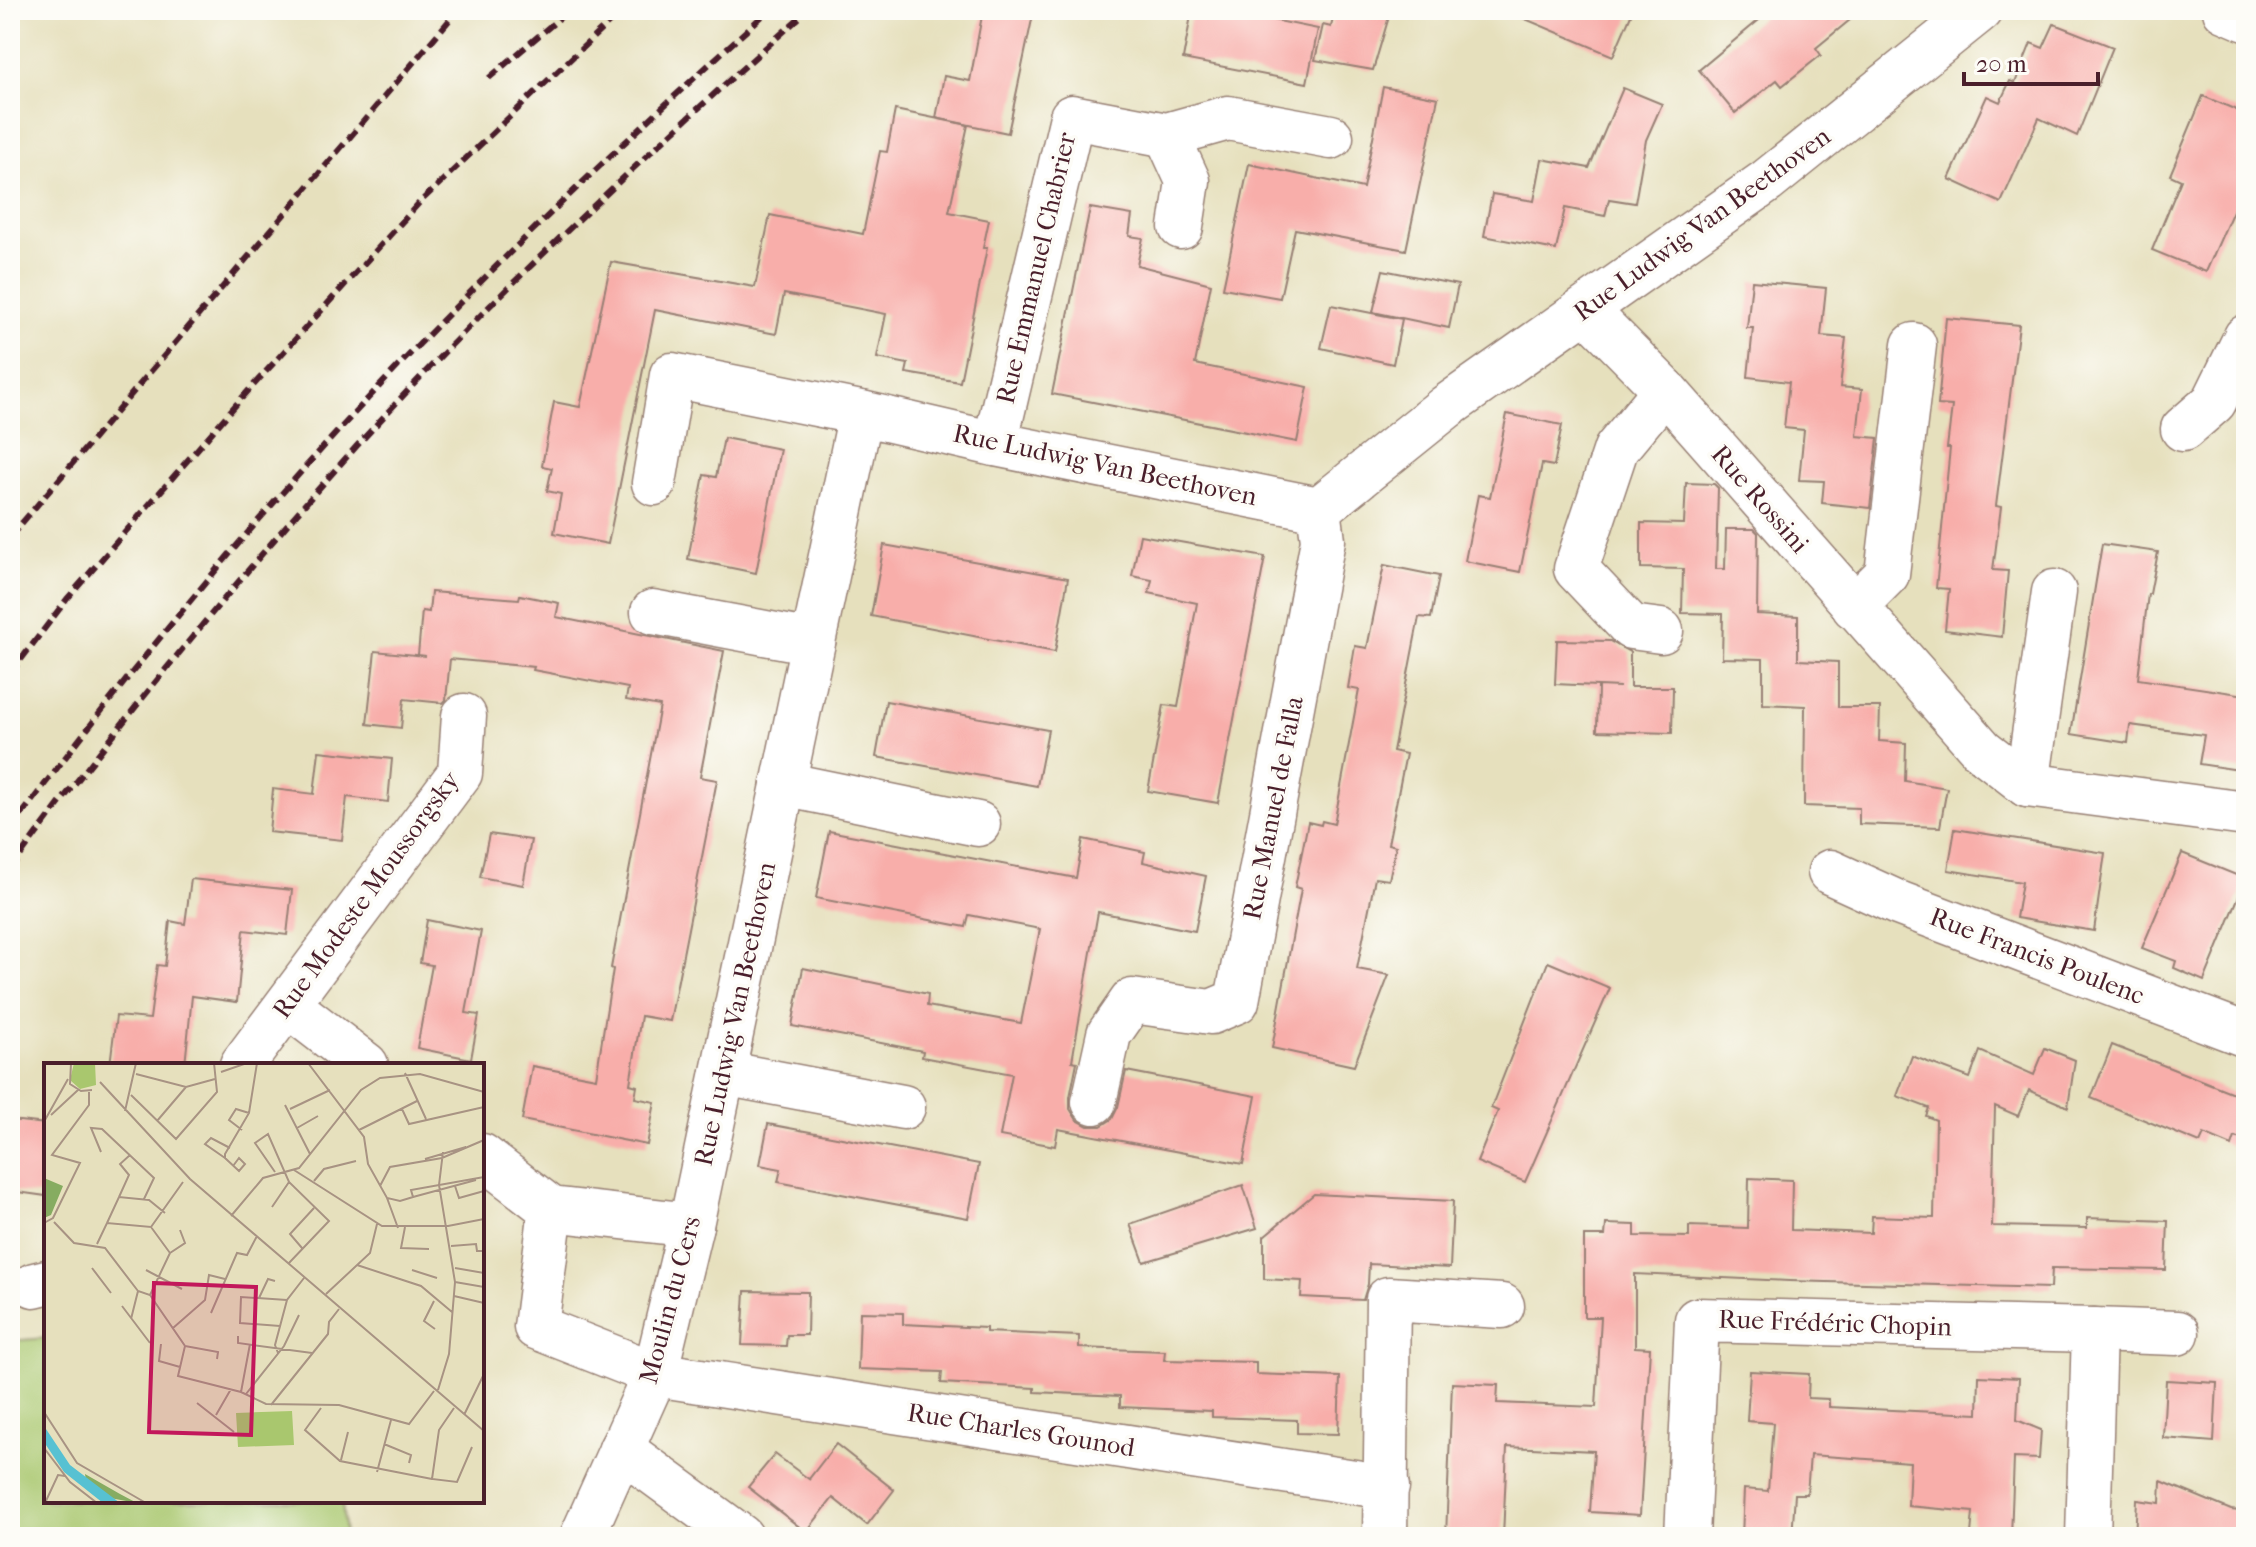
<svg xmlns="http://www.w3.org/2000/svg" width="2256" height="1547" viewBox="0 0 2256 1547" font-family="'IM FELL French Canon',serif">
  <style>
    .green { fill: #a9c76e; stroke: #7a734c; stroke-width: 2 }
    .building { fill: #f8aeaa }
    .lines { fill: none; stroke-linecap: round; stroke-linejoin: round }
    .minor-casing { stroke: #988074; stroke-width: 47 }
    .minor { stroke: #fff; stroke-width: 44 }
    .rail { stroke: #4a1f2b; stroke-width: 6; stroke-dasharray: 12 6; stroke-linecap: butt }
    .labels { text-anchor: middle; dominant-baseline: central; stroke-width: 7; stroke-linejoin: round; paint-order: stroke }
    .street-label { font-size: 26px; fill: #4a1f2b; stroke: #fdfcf7 }
    .inset-road { fill: none; stroke: #a89383; stroke-width: 2 }
    .view { fill: #c2185b; fill-opacity: 0.15; stroke: #c2185b; stroke-width: 4 }
    .inset-edge { fill: none; stroke: #4a1f2b; stroke-width: 4 }
  </style>
  <rect width="100%" height="100%" fill="#fdfcf7"/>
  <filter id="ink" filterUnits="userSpaceOnUse"><feTurbulence type="fractalNoise" baseFrequency=".0125" numOctaves="2"/><feDisplacementMap in="SourceGraphic" scale="16" xChannelSelector="R" yChannelSelector="G"/><feConvolveMatrix kernelMatrix="1 2 1 2 8 2 1 2 1" color-interpolation-filters="sRGB"/></filter>
  <filter id="wash" filterUnits="userSpaceOnUse"><feTurbulence type="fractalNoise" baseFrequency=".006" numOctaves="4" result="noise"/><feDisplacementMap in="SourceGraphic" scale="32" xChannelSelector="R" yChannelSelector="G"/><feGaussianBlur stdDeviation="1.8" result="paint"/><feColorMatrix in="noise" values="0 0 0 0 0 0 0 0 0 0 0 0 0 0 0 0 0 1.4 0 .05"/><feComposite in="paint" operator="in"/></filter>
  <g filter="url(#wash)">
    <rect width="100%" height="100%" fill="#e6e0bd"/>
    <path class="green" d="M46,1338V1501H342L345,1537H10V1341Z"/>
    <g id="blocks">
      <g class="building">
        <path d="M983,10H1034L1008,133L936,118L944,76L970,81Z"/>
        <path d="M1192,10H1224L1318,29L1307,83L1183,59Z"/>
        <path d="M1335,10H1391L1373,70L1315,60L1323,25L1331,27Z"/>
        <path d="M1504,10H1633L1613,56Z"/>
        <path d="M1771,10H1862L1816,48L1821,55L1782,86L1777,80L1735,113L1699,70Z"/>
        <path d="M2054,24L2113,47L2077,136L2039,118L2001,203L1949,179L1987,96L2000,102L2010,81L2015,83L2031,43L2043,48Z"/>
        <path d="M1383,87L1438,98L1406,250L1295,229L1280,298L1223,288L1249,164L1363,188Z"/>
        <path d="M1623,88L1662,104L1646,140L1635,203L1609,199L1605,216L1565,208L1556,250L1484,236L1492,194L1534,201L1542,159L1589,168Z"/>
        <path d="M2203,96L2246,114V210L2236,204L2206,272L2152,250L2181,180L2170,175Z"/>
        <path d="M895,110L968,125L949,212L989,220L983,248H987L960,382L906,373L908,364L877,358L886,314L784,294L776,334L655,310L608,544L554,533L561,494L547,491L552,468L542,466L554,402L580,407L611,262L755,287L770,215L863,234L880,151L887,152Z"/>
        <path d="M1090,208L1132,215L1129,236L1143,238L1137,265L1211,284L1195,364L1308,387L1297,442L1052,394Z"/>
        <path d="M1383,270L1458,285L1449,328L1373,312Z"/>
        <path d="M1752,281L1826,288L1821,336L1846,338L1840,387L1862,389L1857,436L1878,438L1870,508L1822,503L1824,481L1799,480L1804,430L1784,428L1789,382L1748,377L1753,328H1747Z"/>
        <path d="M1331,305L1402,319L1393,364L1321,348Z"/>
        <path d="M1946,318L2019,325L1996,506L2001,507L1993,570L2008,571L2002,637L1945,630L1949,589L1936,588L1950,448H1947L1952,406L1938,405Z"/>
        <path d="M1507,414L1562,425L1554,466L1542,464L1520,572L1465,561L1478,495L1490,497Z"/>
        <path d="M724,438L780,449L756,573L688,559L704,475L716,477Z"/>
        <path d="M1686,483L1714,484L1718,488L1716,569H1725L1726,529H1754L1758,533L1757,614L1798,616V660L1838,662V707H1880L1879,741L1906,743L1905,781L1947,788L1940,827L1859,824V808L1804,806L1805,706L1763,704V659L1722,658L1723,614L1682,613L1683,569L1641,568V523L1684,524Z"/>
        <path d="M1140,535L1265,557L1218,803L1148,791L1164,705L1178,707L1197,603L1149,593L1152,580L1132,576Z"/>
        <path d="M2102,544L2158,552L2150,594H2148L2138,679L2246,695V771L2199,764L2204,735L2130,725L2128,743L2071,734Z"/>
        <path d="M884,545L1068,578L1055,652L871,616Z"/>
        <path d="M1384,565L1439,576L1431,618L1419,617L1393,751L1406,754L1388,844L1396,846L1389,880L1375,878L1357,969L1389,975L1354,1066L1272,1048L1301,889L1295,887L1308,822L1321,825L1322,821L1334,824L1359,690L1348,688L1355,646L1367,648Z"/>
        <path d="M431,592L519,599L520,595L559,603L556,617L724,651L700,777L717,780L670,1021L641,1016L630,1084L637,1086L635,1098L655,1102L647,1145L522,1120L532,1066L596,1078L613,969L611,968L660,706L626,700L628,688L533,670L534,667L450,659L446,700L443,703L404,699L401,728L367,724L375,651L426,656L418,655L422,611L429,612Z"/>
        <path d="M1557,640L1610,641L1630,652V687H1673L1672,733L1597,731L1598,686L1620,687L1555,684Z"/>
        <path d="M886,701L1048,730L1037,786L876,757Z"/>
        <path d="M319,751L392,759L388,802L347,797L342,840L269,832L273,789L314,794Z"/>
        <path d="M1955,829L2105,853L2094,931L2016,918L2022,882L1948,870Z"/>
        <path d="M829,831L1076,878L1083,839L1145,852L1143,862L1206,876L1195,931L1098,912L1072,1061L1077,1062L1070,1097V1109L1077,1120L1088,1126H1101L1112,1119L1118,1107L1126,1071L1256,1096L1243,1164L1058,1129L1055,1146L1000,1136L1012,1074L922,1057L923,1051L792,1026L803,968L928,994L927,1006L1021,1023L1040,929L969,915L966,927L816,898Z"/>
        <path d="M489,834L531,840L523,885L480,877Z"/>
        <path d="M2182,853L2246,879L2204,981L2174,968L2176,961L2142,948Z"/>
        <path d="M191,879L292,890L287,935L244,930L237,1002L192,996L185,1065H110L116,1016L150,1019L157,965L165,966L170,921L185,924Z"/>
        <path d="M427,920L481,931L466,1013L479,1015L471,1059L417,1048L432,965L420,963Z"/>
        <path d="M1548,962L1610,988L1525,1182L1477,1162L1498,1111L1491,1108Z"/>
        <path d="M2112,1045L2246,1098V1141L2235,1137L2232,1146L2204,1134L2200,1143L2091,1098Z"/>
        <path d="M2045,1048L2075,1060L2068,1107L2029,1090L2018,1116L1995,1106L1992,1226L2087,1228V1218L2168,1221L2166,1270L2052,1268L2051,1288L1789,1281L1635,1274V1347L1650,1348L1640,1515L1590,1512L1594,1451L1507,1447L1503,1537H1446L1452,1383L1498,1385L1497,1403L1596,1407L1601,1317H1584V1236H1605L1606,1224L1635,1225V1236L1689,1237V1226L1748,1228L1749,1178L1792,1180L1791,1230L1871,1233L1872,1216L1934,1218L1936,1120L1926,1116L1929,1108L1897,1096L1912,1056L1970,1078L1980,1051L2034,1075Z"/>
        <path d="M10,1120L46,1124V1196L10,1191Z"/>
        <path d="M768,1124L979,1164L968,1218L778,1182L781,1169L760,1165Z"/>
        <path d="M1243,1185L1257,1228L1144,1262L1130,1224Z"/>
        <path d="M1314,1194L1453,1201L1450,1268L1369,1264L1368,1284L1363,1300L1301,1297L1302,1281L1264,1279V1236Z"/>
        <path d="M745,1291L808,1292L807,1335H787L786,1346L742,1345Z"/>
        <path d="M860,1312L903,1313V1324L986,1328V1332L1079,1336V1348L1165,1351L1164,1360L1256,1362V1374L1340,1377L1338,1434L1297,1433V1420L1212,1417V1411L1120,1407V1396L1035,1392V1388L941,1383L942,1372L858,1369Z"/>
        <path d="M1750,1371L1809,1374L1808,1398L1829,1399V1407L1978,1414L1979,1376L2019,1378L2017,1420L2041,1430L2039,1459L2014,1458L2011,1537L1971,1534L1973,1512L1908,1506L1910,1462L1810,1455L1807,1494H1795L1792,1537H1742L1744,1489L1768,1491L1773,1423L1747,1421Z"/>
        <path d="M2166,1380L2217,1383L2214,1442L2163,1438Z"/>
        <path d="M836,1444L894,1490L867,1525L833,1498L806,1532L748,1487L775,1454L810,1480L809,1479Z"/>
        <path d="M2161,1481L2231,1510L2246,1512V1537H2135L2137,1500L2160,1503Z"/>
      </g>
    </g>
  </g>
  <g filter="url(#ink)">
    <use href="#blocks" fill-opacity="0" stroke="#988074" stroke-width="2"/>
    <g class="lines">
      <defs>
        <g id="minor">
          <path d="M2225,10L2246,19"/>
          <path d="M1167,135L1188,181L1181,227"/>
          <path d="M1586,310L1665,390L1982,750L2027,785L2246,814"/>
          <path d="M2183,429L2214,402L2246,337"/>
          <path d="M995,444L1072,117L1167,135L1228,118L1331,137"/>
          <path d="M654,483L672,375L861,413"/>
          <path d="M1854,607L1887,574L1914,345"/>
          <path d="M653,612L813,642"/>
          <path d="M1661,631L1631,627L1576,569L1616,449L1665,390"/>
          <path d="M783,784L978,824"/>
          <path d="M2027,785L2054,592"/>
          <path d="M1830,872L1898,903L2246,1035"/>
          <path d="M288,1005L366,1065"/>
          <path d="M242,1065L460,773L464,716"/>
          <path d="M723,1073L903,1107"/>
          <path d="M1094,1102L1109,1034L1132,1001L1211,1012L1237,1001L1323,540L1319,509"/>
          <path d="M482,1156L551,1209L691,1225"/>
          <path d="M551,1209L536,1327L655,1374L1387,1487"/>
          <path d="M34,1285L46,1282"/>
          <path d="M2094,1330L2177,1333"/>
          <path d="M621,1449L741,1537"/>
          <path d="M582,1537L655,1374L691,1225L861,413L995,444L1319,509L1446,407L1767,181L1980,10"/>
          <path d="M1385,1537L1388,1299L1502,1306"/>
          <path d="M1687,1537L1697,1320L2094,1330L2088,1537"/>
        </g>
      </defs>
      <use href="#minor" class="minor-casing"/>
      <use href="#minor" class="minor"/>
      <g class="rail">
        <path d="M489,78L569,10"/>
        <path d="M10,537L458,10"/>
        <path d="M10,674L67,599L240,400L420,202L622,10"/>
        <path d="M10,830C117,688 228,550 349,419C481,275 624,141 769,10"/>
        <path d="M10,870C60,801 113,735 166,669C273,538 385,409 506,290C604,194 705,101 808,10"/>
      </g>
    </g>
  </g>
  <g class="labels">
    <g class="street-label">
      <text transform="translate(1702 224) rotate(-36)">Rue Ludwig Van Beethoven</text>
      <text transform="translate(1036 268) rotate(-77)">Rue Emmanuel Chabrier</text>
      <text transform="translate(1105 465) rotate(12)">Rue Ludwig Van Beethoven</text>
      <text transform="translate(1760 499) rotate(49)">Rue Rossini</text>
      <text transform="translate(1273 808) rotate(-79)">Rue Manuel de Falla</text>
      <text transform="translate(366 895) rotate(-54)">Rue Modeste Moussorgsky</text>
      <text transform="translate(2037 956) rotate(21)">Rue Francis Poulenc</text>
      <text transform="translate(735 1014) rotate(-78)">Rue Ludwig Van Beethoven</text>
      <text transform="translate(670 1300) rotate(-75)">Moulin du Cers</text>
      <text transform="translate(1835 1323) rotate(2)">Rue Frédéric Chopin</text>
      <text transform="translate(1021 1430) rotate(9)">Rue Charles Gounod</text>
    </g>
  </g>
  <g transform="translate(44 1063)">
    <rect width="440" height="440" fill="#e6e0bd"/>
    <path d="M30,0H51L52,22L36,26L26,17ZM248,348L250,382L194,384L192,350Z" fill="#a9c76e"/>
    <path d="M0,115L19,123L7,152L0,155ZM41,411L76,431L93,440L66,435L42,418Z" fill="#86ac61"/>
    <path d="M0,363L26,402L76,440H59L20,409L0,379Z" fill="#57c1d2"/>
    <path class="inset-road" d="M27,0L26,21L37,28L48,27M264,0L320,74L324,101L343,135L356,138L369,134L367,127L440,114M177,9L203,0M361,10L382,56M92,11L142,24L171,16M56,19L146,116L440,368M87,32L132,76L173,29L170,0M241,42L266,91M246,46L286,27M358,46L365,61L440,44M81,48L92,0M7,52L34,27M1,57L24,16M113,58L142,24M253,65L274,53M198,67L185,57L192,46L205,50M315,67L373,38M57,89L47,65L58,66L110,115L100,136M181,95L161,81L167,75L186,85M381,96L422,84M189,103L195,95L201,101L195,108L181,95V91L205,50L213,0M250,107L338,163H404L440,156M231,109L211,80L224,71L245,119L285,158L244,201M270,118L280,106L312,98M336,123L346,104L398,95L440,77M411,123L415,135L440,128M75,134L85,112L76,101L86,92M369,134L432,117M343,135L354,165M228,144L245,119M187,153L219,115L255,105L317,27L336,15L376,11L440,29M10,159L30,180L61,185L94,228L106,232L141,283L134,313L197,329L222,341L295,342L365,361L390,328M0,160L9,155L36,100L8,92L45,42V29M63,160L75,134L105,137L121,150M361,164L357,185L385,186M53,181L63,160L107,164L139,119M407,183L432,181L433,188H440M258,185L246,171L270,145M126,190L141,180L136,167M313,202L377,223L408,249M48,205L67,230M411,205L440,210M102,207L138,226M368,207L393,215M411,219L440,224M282,231L326,190L333,161M106,232L126,190L107,164M410,233L440,240M215,235L224,216L231,218M390,238L380,258L391,266M78,243L106,280M167,250L193,190L203,192L213,173M87,256L94,228M236,263L196,260L197,234L243,237M129,265L161,237L165,212L181,216M194,273V280L268,290M117,281L115,298L136,304M141,283L174,289L173,296M234,290L231,282L243,237L260,215M394,327L405,291L411,219L395,122L399,89M197,329L206,281M202,331L240,283L255,252M153,340L190,369M227,342L284,271L285,259L295,246M277,345L261,367L296,398L388,416M410,345L395,367L388,416L413,419L428,384M0,349L33,400L102,440M172,352L187,326M420,352L440,311M340,381L367,392L365,400M0,385L26,419L53,440M297,397L304,369M333,409L347,357M1,440L14,412L21,413"/>
    <path class="view" d="M110,220L212,224L207,372L105,369Z"/>
    <rect width="440" height="440" class="inset-edge"/>
  </g>
  <rect width="2256" height="1547" fill="none" stroke="#fdfcf7" stroke-width="40"/>
  <path d="M1964 72v12h134v-12" fill="none" stroke="#4a1f2b" stroke-width="4"/>
  <text x="1976" y="72" font-size="24" fill="#4a1f2b" stroke="#fdfcf7" stroke-width="6" paint-order="stroke">20 m</text>
</svg>
